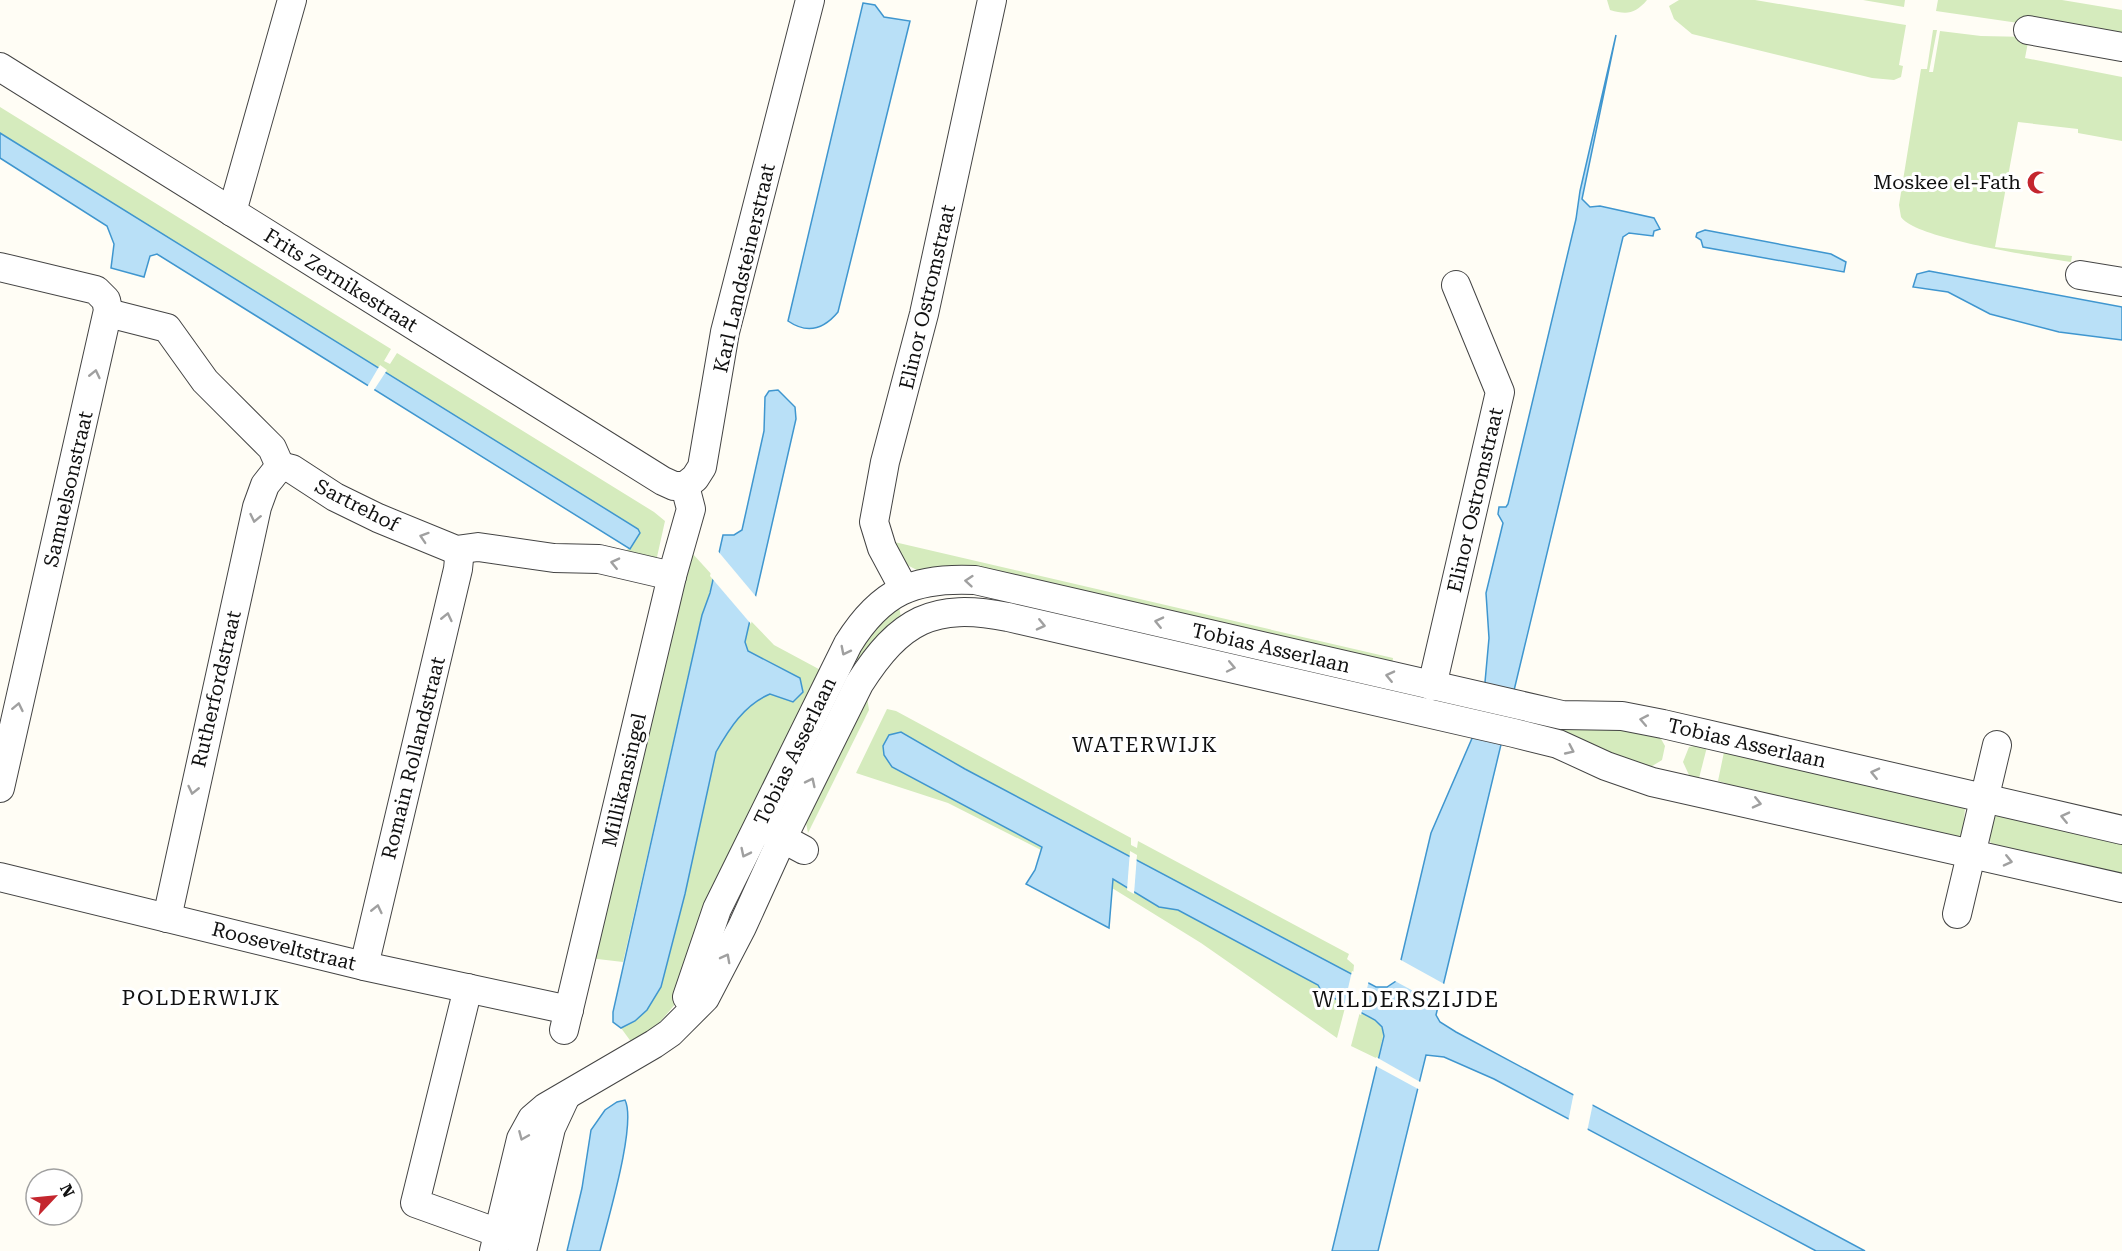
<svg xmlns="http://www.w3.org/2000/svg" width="2122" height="1251" viewBox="0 0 2122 1251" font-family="'Roboto Serif',serif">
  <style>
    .green { fill: #d5ebbd }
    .water { fill: #b9e0f7; stroke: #3f96cf; stroke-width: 1.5 }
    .pier { fill: #fffdf5 }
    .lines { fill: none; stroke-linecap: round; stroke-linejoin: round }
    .minor-casing { stroke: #444; stroke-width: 30 }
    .minor { stroke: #fff; stroke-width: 28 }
    .oneway { stroke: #a0a0a0 }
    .labels { text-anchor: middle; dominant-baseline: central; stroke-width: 6; stroke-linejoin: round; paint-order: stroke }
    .poi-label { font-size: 20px; fill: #111; stroke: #fff; text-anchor: end }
    .street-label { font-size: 20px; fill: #111; stroke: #fff }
    .neighbourhood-label { font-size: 21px; letter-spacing: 1.5px; fill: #111; stroke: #fff }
    .quarter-label { font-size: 22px; letter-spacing: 1.5px; fill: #111; stroke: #fff }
  </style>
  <rect width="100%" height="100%" fill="#fffdf5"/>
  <g class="green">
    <path d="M1607,0H1647C1635,14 1627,15 1610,10Z"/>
    <path d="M1679,0H1755L1906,25L1899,65L1903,66L1901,77L1894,80L1872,78L1692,34L1674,19L1669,6Z"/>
    <path d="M1863,0H1905L1904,7Z"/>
    <path d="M1938,0H2062L2122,10V38L1936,11Z"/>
    <path d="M1933,30H1937L1929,72H1933L1940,31L1981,36L2029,37L2025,58L2122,77V141L2078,133V129L2018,122L1995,247L2072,256L2071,262C2041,257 1915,239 1901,217L1899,205L1921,69H1927Z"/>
    <path d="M0,107L391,349L384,361L390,364L397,353L654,512L665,521L655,566L621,558L640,533L0,133Z"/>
    <path d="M890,541L1393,658L1391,671L921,572L907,565Z"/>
    <path d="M692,553L713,576L707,605L702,615L623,962L589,958Z"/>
    <path d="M899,607L901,617L863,664L849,656L859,639Z"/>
    <path d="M749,619L774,645L828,674L677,1002L660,1022L632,1043L621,1028L647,1010L661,987L685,894L716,752C729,729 744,705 770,694L793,702L803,692L800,678L748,651L745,642Z"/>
    <path d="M867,697L869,710L808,833L805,818Z"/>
    <path d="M887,709L896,711L1131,838V845L1137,848L1138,841L1349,954L1347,959L1354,965L1353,975L965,769L901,732L1043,848L1041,850L948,803L856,773Z"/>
    <path d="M1508,710L1660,737L1665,746L1662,760L1649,768L1550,736Z"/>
    <path d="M1708,743L1698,782L1689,775L1683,762L1689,747Z"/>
    <path d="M1724,752L1965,808L1963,834L1957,837L1723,790L1725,783L1718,781Z"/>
    <path d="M1999,815L2122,836V882L1993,846L1988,838L1991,819Z"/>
    <path d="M1113,878L1159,907L1178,910L1318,985L1327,1001L1334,998L1346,1004L1337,1038L1201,943L1112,888Z"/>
    <path d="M1360,1012L1375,1020L1384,1031L1378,1059L1351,1046Z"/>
  </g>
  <g class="water">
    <path d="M863,3L875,5L884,17L910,21L838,312C824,329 807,334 788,321Z"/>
    <path d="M1616,35L1582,199L1590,207L1600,206L1654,218L1660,229L1654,231L1653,236L1629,233L1623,237L1436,1015L1440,1022L1456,1032L1865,1251H1816L1494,1079L1444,1057L1426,1055L1378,1251H1332L1384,1036L1382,1027L1375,1020L1334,998L1327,1001L1318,985L1178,910L1159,907L1113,879L1109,928L1026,884L1035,870L1042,847L892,767L884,755L883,746L889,735L901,732L965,769L1376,987H1387L1396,981L1431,833L1473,736L1484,693L1489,638L1486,593L1503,523L1498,514L1499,507H1506L1508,504L1576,219L1580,191Z"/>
    <path d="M0,133L638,529L640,533L630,549L157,254L150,256L144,277L111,268L114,244L107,226L0,158Z"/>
    <path d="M1705,230L1831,254L1846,262L1844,272L1703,247L1701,240L1696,237L1697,233Z"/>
    <path d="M1929,271L2122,307V340L2059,332L1990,314L1948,292L1913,287L1917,274Z"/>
    <path d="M778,390L795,407L796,419L745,642L748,651L800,678L803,692L793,702L770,694C744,705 729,729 716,752L685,894L661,987L647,1010L635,1021L621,1028L613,1022V1012L702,615L710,593L723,535H734L742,530L764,431L765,397L769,391Z"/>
    <path d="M625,1100C637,1124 607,1222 600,1251H567L582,1188L591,1130L605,1110L617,1102Z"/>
  </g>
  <g class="pier">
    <path d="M380,365L387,370L372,393L366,389Z"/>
    <path d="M717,550L758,599L751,624L710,576Z"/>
    <path d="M1130,851L1137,855L1134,894L1127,890Z"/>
    <path d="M1399,959L1446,985L1441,1006L1393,980Z"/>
    <path d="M1352,971L1369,980L1361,1015L1344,1006Z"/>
    <path d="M1376,1057L1422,1083L1420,1090L1374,1065Z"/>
    <path d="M1574,1092L1593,1103L1587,1132L1568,1122Z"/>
  </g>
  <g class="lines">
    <defs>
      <g id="minor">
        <path d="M2028,30L2122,47"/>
        <path d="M0,67L663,481L674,486H685"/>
        <path d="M232,212L292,0"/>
        <path d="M0,267L96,290L106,300L108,310L0,788"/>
        <path d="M2080,275L2122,282"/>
        <path d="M108,313L167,328L205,381L272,448L280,466"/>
        <path d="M280,466L292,469L335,497L378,518L456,550L478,547L554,558L599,559L672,576"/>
        <path d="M685,486L695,478L702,467L725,332L810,0"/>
        <path d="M904,589L882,548L874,522L885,462L924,314L992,0"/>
        <path d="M1432,686L1500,392L1456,285"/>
        <path d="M765,829L804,850"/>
        <path d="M0,877L364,966L569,1010"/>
        <path d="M1957,914L1997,745"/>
        <path d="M167,918L257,507L265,485L280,466"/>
        <path d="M364,966L458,569L459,559L456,550"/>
        <path d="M468,988L415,1203L493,1231L525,1238"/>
        <path d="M687,997L717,909L848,644C881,591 914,577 975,580L1562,715L1622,716L1663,724L2122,830"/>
        <path d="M564,1030L672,576L691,509L685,486"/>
        <path d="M494,1251L521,1139L532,1119L546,1107L654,1044L670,1033L705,998L742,927L782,839L859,684C900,620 933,602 1008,617L1514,733L1558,744L1606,766L1652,782L2122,888"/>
        <path d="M522,1251L551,1128L565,1098"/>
      </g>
    </defs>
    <use href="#minor" class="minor-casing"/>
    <use href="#minor" class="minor"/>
  </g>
  <defs><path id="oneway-chevron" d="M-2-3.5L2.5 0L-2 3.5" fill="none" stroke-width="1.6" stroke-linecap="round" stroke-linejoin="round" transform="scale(1.5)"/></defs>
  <g class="oneway">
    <use href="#oneway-chevron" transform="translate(95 374) rotate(-77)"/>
    <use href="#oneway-chevron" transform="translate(255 518) rotate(102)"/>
    <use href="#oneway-chevron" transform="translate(424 537) rotate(-162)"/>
    <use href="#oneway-chevron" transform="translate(615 563) rotate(-167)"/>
    <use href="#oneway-chevron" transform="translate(969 581) rotate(-175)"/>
    <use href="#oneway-chevron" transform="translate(447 617) rotate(-77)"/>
    <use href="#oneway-chevron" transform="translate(1159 622) rotate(-167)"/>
    <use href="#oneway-chevron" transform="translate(1041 625) rotate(13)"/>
    <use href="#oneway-chevron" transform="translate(845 651) rotate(117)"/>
    <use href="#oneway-chevron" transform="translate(1231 667) rotate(12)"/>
    <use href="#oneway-chevron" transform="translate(1390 676) rotate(-167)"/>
    <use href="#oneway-chevron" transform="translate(18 707) rotate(-78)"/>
    <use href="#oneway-chevron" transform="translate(1644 720) rotate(-169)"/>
    <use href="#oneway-chevron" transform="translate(1570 750) rotate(25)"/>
    <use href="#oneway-chevron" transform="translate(1875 773) rotate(-167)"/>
    <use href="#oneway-chevron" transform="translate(811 782) rotate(-64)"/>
    <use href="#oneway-chevron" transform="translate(193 790) rotate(103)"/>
    <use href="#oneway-chevron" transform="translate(1757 803) rotate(13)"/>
    <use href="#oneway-chevron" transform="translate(2065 817) rotate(-167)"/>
    <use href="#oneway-chevron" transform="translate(745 853) rotate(116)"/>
    <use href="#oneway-chevron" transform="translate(2008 861) rotate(13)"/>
    <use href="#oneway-chevron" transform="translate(377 909) rotate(-77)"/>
    <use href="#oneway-chevron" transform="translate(726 958) rotate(-62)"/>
    <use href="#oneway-chevron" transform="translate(523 1136) rotate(113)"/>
  </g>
  <defs>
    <symbol id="mosque-bare" viewBox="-9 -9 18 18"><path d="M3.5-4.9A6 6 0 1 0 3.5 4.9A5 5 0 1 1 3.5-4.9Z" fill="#c4262e" stroke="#fff" stroke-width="2.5" paint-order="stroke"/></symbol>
  </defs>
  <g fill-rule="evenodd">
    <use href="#mosque-bare" x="2022" y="166" width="33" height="33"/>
  </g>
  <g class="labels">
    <g class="poi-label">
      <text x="2021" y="182">Moskee el-Fath</text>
    </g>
    <g class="street-label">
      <text transform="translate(744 268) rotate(-77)">Karl Landsteinerstraat</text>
      <text transform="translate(341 280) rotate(32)">Frits Zernikestraat</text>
      <text transform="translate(927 297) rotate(-77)">Elinor Ostromstraat</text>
      <text transform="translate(68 489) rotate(-77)">Samuelsonstraat</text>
      <text transform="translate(1475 500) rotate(-77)">Elinor Ostromstraat</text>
      <text transform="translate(357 505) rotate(27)">Sartrehof</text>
      <text transform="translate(1271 648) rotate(13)">Tobias Asserlaan</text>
      <text transform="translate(216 689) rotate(-77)">Rutherfordstraat</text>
      <text transform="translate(1747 743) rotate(13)">Tobias Asserlaan</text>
      <text transform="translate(795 751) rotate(-64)">Tobias Asserlaan</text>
      <text transform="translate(413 758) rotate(-76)">Romain Rollandstraat</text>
      <text transform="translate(624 780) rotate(-77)">Millikansingel</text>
      <text transform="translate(284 946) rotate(14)">Rooseveltstraat</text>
    </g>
    <g class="neighbourhood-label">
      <text x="1145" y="745">WATERWIJK</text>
      <text x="201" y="998">POLDERWIJK</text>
    </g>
    <g class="quarter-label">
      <text x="1406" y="999">WILDERSZIJDE</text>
    </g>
  </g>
  <g transform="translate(54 1197) rotate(64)"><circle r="28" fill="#ffffff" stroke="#a0a0a0" stroke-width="1.5"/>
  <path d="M0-4.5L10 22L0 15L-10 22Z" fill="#c4262e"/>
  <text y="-9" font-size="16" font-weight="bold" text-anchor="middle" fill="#111111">N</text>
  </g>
</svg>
